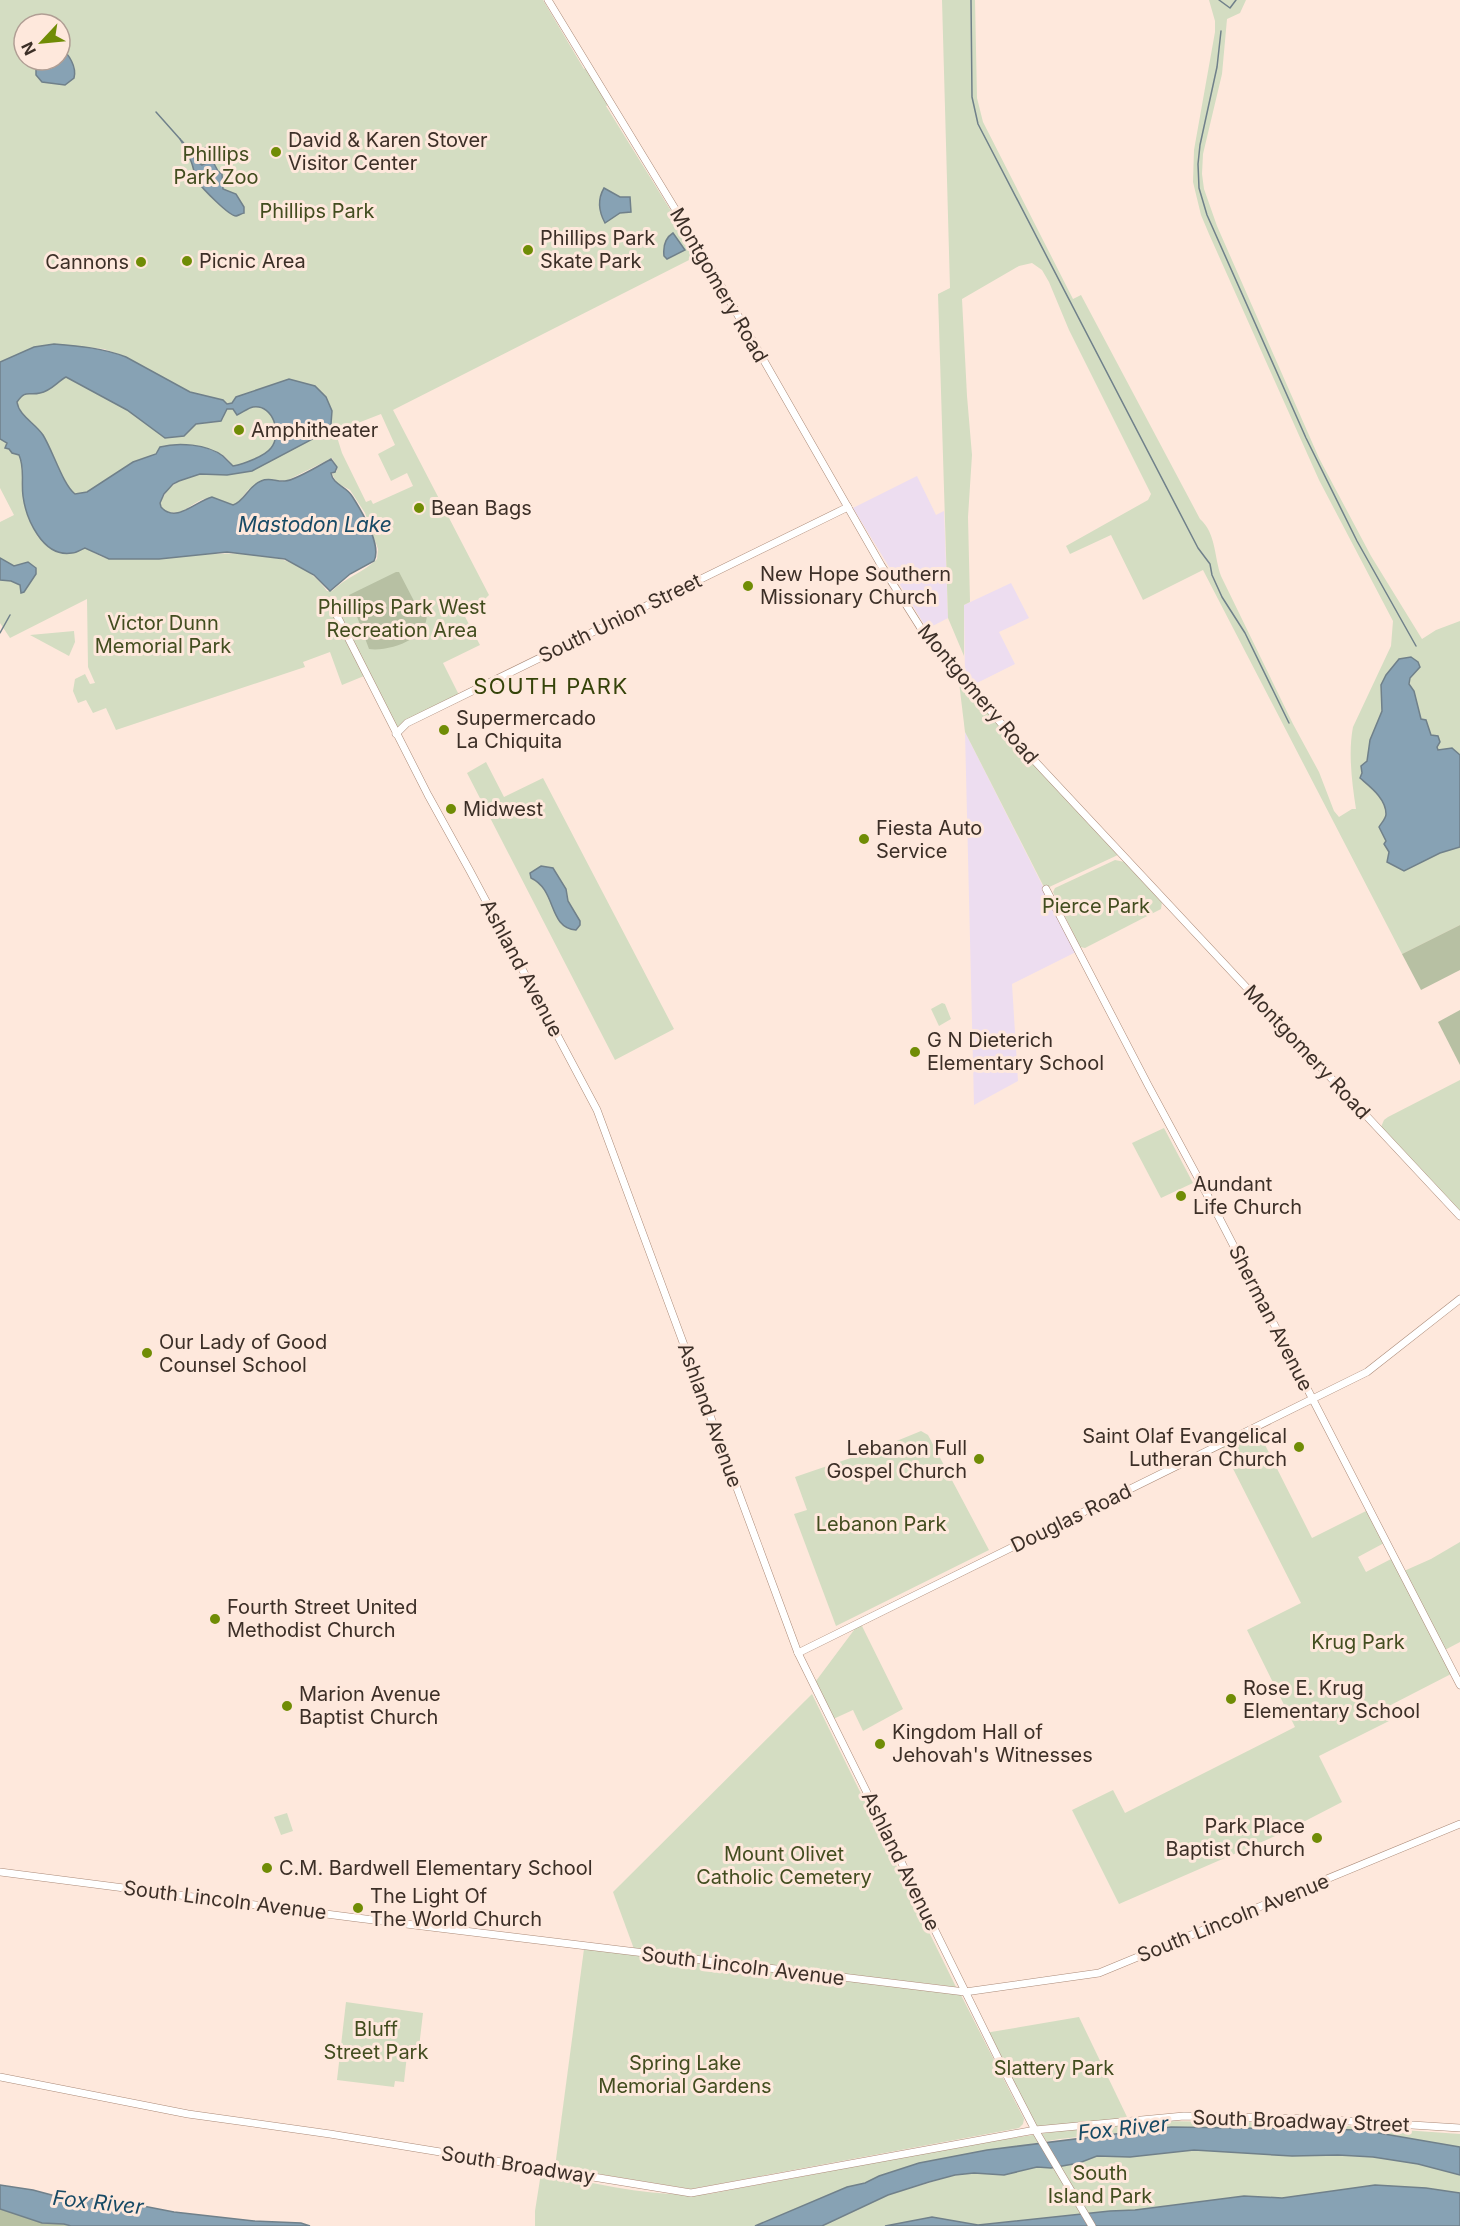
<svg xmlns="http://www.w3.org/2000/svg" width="1460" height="2226" viewBox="0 0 1460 2226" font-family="Inter,sans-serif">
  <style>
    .industrial { fill: #edddf0 }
    .green { fill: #d4ddc2; fill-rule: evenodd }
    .forest { fill: #b7c0a3 }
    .water { fill: #87a2b4; stroke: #70808a; stroke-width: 1.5; fill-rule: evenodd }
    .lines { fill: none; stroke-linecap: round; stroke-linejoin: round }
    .stream { stroke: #70808a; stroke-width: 1.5 }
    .secondary-casing { stroke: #ab8a78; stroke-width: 8 }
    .secondary { stroke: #fff; stroke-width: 7 }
    .poi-dot { fill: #708c05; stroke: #fee8dc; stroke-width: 2 }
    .labels { text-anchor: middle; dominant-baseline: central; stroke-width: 6; stroke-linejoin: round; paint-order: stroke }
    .poi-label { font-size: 20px; fill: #3c2f27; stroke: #fee8dc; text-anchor: start }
    .park-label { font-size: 20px; fill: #424d1f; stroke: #fee8dc }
    .street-label { font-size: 20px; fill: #3c2f27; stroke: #fee8dc }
    .water-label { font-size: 21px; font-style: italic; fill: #174a65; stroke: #fee8dc }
    .quarter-label { font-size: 22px; letter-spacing: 1.5px; fill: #354309; stroke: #fee8dc }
  </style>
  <rect width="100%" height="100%" fill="#fee8dc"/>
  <g class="industrial">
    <path d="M917,476L936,515L944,511L948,618L927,629L853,508Z"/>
    <path d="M1011,583L1029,618L999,632L1015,664L973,685L965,675L964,605Z"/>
    <path d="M965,732L1076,952L1012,984L1018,1081L974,1105Z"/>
  </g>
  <g class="green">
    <path d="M0,0H543L584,69L587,67L611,103L606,106L694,248L695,252L693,258L393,410L489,595L485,599L462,611L480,645L443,663L458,693V698L408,723L396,734L364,676L342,685L330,652L303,662L305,667L116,730L106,708L93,713L86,700L78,703L73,691L75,679L85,674L90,684L95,683L88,667L87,599L10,638L0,623V522L14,515L0,488V439L7,443L10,451L18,453L21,459L27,510L38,537L78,551L85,548C92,551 99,556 105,558C111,559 118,558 124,558C185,562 286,531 327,591H332C345,578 364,572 377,559L378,549L365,513L350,490L337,483L332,474L337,471V468L332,458L286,481L267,479L261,481L248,490L237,504C225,507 218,495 204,499C189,504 181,519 163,510L160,503L168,489L179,481L200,474L235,473C228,442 184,446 160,448L157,454L133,462L87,492L75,494C63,484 53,451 43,435C35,423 19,416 17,401L21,396L29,392L33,393L63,378L70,377L127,410L165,438L184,436L196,424L217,422L223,419L227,404L222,400L190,392L126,357L104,349L54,344L34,347L0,362ZM24,24H60V60H24ZM381,414L395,445L378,454L391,481L407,473L413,486L373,504L371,500L366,502L342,453L337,437L345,428Z"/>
    <path d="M942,0H975L977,98L983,122L1073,299L1081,295L1200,519C1216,533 1214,556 1221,576L1293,724L1319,772L1334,811L1339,817L1352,809H1356C1352,783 1348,753 1353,727L1391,646L1393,621L1319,480L1209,234L1201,215L1193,182L1194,150L1215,32V21L1209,0H1246L1240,13L1227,19L1222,74L1203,154L1202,174L1204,189L1217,226L1319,458L1371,556L1422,639L1436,630L1460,621V925L1402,954L1203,570L1143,600L1111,535L1070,554L1066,546L1148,500L1151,494L1069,330L1049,282L1042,270L1032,263L1019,266L962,299L967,396L972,455L968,517L970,602L964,605V656L948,618L938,294L950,288Z"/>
    <path d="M74,631L75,642L69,656L30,635Z"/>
    <path d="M958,674L1120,854L1045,889L965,732Z"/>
    <path d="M486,762L504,797L543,778L674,1029L615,1060L467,773Z"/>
    <path d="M1115,860L1125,862L1162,902L1161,909L1085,948L1080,947L1053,892L1055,888Z"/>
    <path d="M942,1003L945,1004L951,1019L939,1026L931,1009Z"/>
    <path d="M1460,1080V1213L1381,1127L1384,1120L1388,1117Z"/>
    <path d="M1164,1128L1193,1183L1161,1198L1132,1143Z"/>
    <path d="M1256,1427L1312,1538L1370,1509L1386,1542L1358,1557L1366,1572L1393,1558L1451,1674L1383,1709L1389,1721L1319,1756L1342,1802L1280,1834L1119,1904L1072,1810L1113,1790L1125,1813L1295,1727L1247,1630L1301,1603L1221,1445Z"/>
    <path d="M921,1431L928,1435L989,1550L836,1626L794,1514L807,1510L795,1477L877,1449Z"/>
    <path d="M1460,1542V1642L1443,1651L1404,1571L1431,1559Z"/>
    <path d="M860,1622L903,1709L863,1731L853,1710L831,1720L813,1685Z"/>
    <path d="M812,1694L956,1987L634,1949L613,1892Z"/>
    <path d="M287,1813L293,1831L281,1835L274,1817Z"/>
    <path d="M584,1949L961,1995L1024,2119L1023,2124L1019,2128L691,2189L555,2167Z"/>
    <path d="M346,2002L423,2013L418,2056L407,2055L404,2082L395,2081L394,2087L337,2080Z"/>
    <path d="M1079,2017L1129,2121L1035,2130L985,2033Z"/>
    <path d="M1159,2121L1304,2123L1460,2134V2147L1361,2130L1171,2127L1060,2139L919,2163L879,2176L865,2183L847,2187L755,2226H535V2211L541,2173C596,2183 652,2198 709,2194L973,2144L1073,2129Z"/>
    <path d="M1194,2150L1292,2156L1338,2155L1373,2157L1418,2164L1460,2175V2193L1426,2188L1375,2185L1282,2198L1244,2196L1135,2210L1110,2211L978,2225L932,2217L885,2226H822L888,2195L955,2175L974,2173L1004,2175L1037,2167L1051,2168L1079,2163L1097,2156L1130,2157Z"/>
  </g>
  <g class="forest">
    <path d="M396,572H399L414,601L426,610C433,637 391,652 369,649L349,595Z"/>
    <path d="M1460,925V970L1421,990L1402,954Z"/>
    <path d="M1460,1010V1065L1438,1022Z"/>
    <path d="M0,2209L42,2223L64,2224L71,2226H0Z"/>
  </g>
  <g class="water">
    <path d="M60,47C69,54 77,67 74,78L65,85L42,82L36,75V61L60,60Z"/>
    <path d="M180,139C189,147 192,160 202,165L209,162L205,147L218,171L222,174L223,189L236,194L244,207V213C243,213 237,216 236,216C229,216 202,188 198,182C193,174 194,163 188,156H183L188,152Z"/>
    <path d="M604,188L620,197H630L631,212L620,213L605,223C599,212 597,200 604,188Z"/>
    <path d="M673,233L685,250L667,259L664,256C663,247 665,238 673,233Z"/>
    <path d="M54,344C79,346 103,348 126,357L190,392L223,400L227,404L232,403L236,397L289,379L315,386L326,397L332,411L331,424L324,433L252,471L227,475L200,474L179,481L173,484L164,494L160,503L161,507C176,524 196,501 212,497L233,505C245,501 248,486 261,481C270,477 276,482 285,481C294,481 322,464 331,459L337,467L335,472L331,473C333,485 346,486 352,496C361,510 382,545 374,561L350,574L330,591L314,575L285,559L227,552L159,559H109L85,548C80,550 77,553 72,553C43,558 26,519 23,496C21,481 25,468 19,455L12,453L9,449L5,448L7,443L0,439V362L34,347ZM66,377L127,410L165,438L184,436L196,424L221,421L227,409H233L237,415C242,413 248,408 253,407C274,404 282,435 271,448C265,456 244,464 233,466C230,463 226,459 223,456C207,444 178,442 160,447L156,454L133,462L87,492L75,494C63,485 53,451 43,435C35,423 19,416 17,402C26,389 28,396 40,393C51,391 57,382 66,377Z"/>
    <path d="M0,558L14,566L28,562L36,568V574L24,592L21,593L20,585L11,581L0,580Z"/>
    <path d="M1411,657L1418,662L1420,667L1410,678L1409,684L1414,691L1421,719L1426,720L1431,735L1438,736L1440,742L1437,747L1438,750L1452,748L1460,755V847L1440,853L1404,871L1387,862L1389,852L1384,844L1386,841L1379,827C1381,823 1386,819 1386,814C1386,798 1369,786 1360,778L1362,773L1361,766L1367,761L1370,740L1382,711L1381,685L1386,675L1399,659Z"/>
    <path d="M541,866L553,868L566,889L568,901L580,921V925L576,930C548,928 557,890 531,878L530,873Z"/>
    <path d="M1171,2127L1361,2130L1460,2147V2175L1418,2164L1373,2157L1338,2155L1292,2156L1194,2150L1130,2157L1097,2156L1079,2163L1051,2168L1037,2167L1004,2175L974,2173L955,2175L929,2182L888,2195L822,2226H755L847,2187L865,2183L879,2176L919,2163L987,2150Z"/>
    <path d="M0,2185L33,2190L63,2198L107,2199L174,2212L254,2221L301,2223L310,2226H71L64,2224L42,2223L0,2209Z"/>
    <path d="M1375,2185L1426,2188L1460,2193V2226H885L932,2217L978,2225L1110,2211L1135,2210L1244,2196L1282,2198Z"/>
  </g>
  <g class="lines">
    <g class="stream">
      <path d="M971,0L972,97L978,124L1198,548L1210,564L1212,575L1222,597L1245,633L1289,723"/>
      <path d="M1219,0L1230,8L1236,0"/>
      <path d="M1221,31L1217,67L1200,145L1198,164L1199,188L1207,215L1306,438L1357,541L1416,646"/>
      <path d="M156,112L180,139"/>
      <path d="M0,633L10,615"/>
    </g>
    <defs>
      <g id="secondary">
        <path d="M548,0L708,263L881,565L922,630L1017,742L1460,1216"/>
        <path d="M330,602L428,795L470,871L597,1110L798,1653L1002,2066L1035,2130L1092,2226"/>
        <path d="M396,734L407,723L848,507"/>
        <path d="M1046,889L1148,1085L1210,1200L1460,1685"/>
        <path d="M798,1653L1367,1372L1460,1299"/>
        <path d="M0,1872L357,1918L965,1992L1099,1973L1460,1824"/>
        <path d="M0,2077L188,2114L330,2134L691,2193L1035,2130L1184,2116L1316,2119L1460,2128"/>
      </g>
    </defs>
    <use href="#secondary" class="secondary-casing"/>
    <use href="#secondary" class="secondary"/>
  </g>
  <g class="poi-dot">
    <circle cx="276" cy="152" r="6"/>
    <circle cx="528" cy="250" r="6"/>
    <circle cx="187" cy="261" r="6"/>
    <circle cx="141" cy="262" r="6"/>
    <circle cx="239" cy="430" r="6"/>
    <circle cx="419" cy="508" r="6"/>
    <circle cx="748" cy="586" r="6"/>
    <circle cx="444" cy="730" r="6"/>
    <circle cx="451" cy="809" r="6"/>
    <circle cx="864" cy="839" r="6"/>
    <circle cx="915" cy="1052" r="6"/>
    <circle cx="1181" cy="1196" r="6"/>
    <circle cx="147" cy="1353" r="6"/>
    <circle cx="1299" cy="1447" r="6"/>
    <circle cx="979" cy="1459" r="6"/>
    <circle cx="215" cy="1619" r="6"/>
    <circle cx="1231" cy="1699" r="6"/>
    <circle cx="287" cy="1706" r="6"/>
    <circle cx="880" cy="1744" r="6"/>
    <circle cx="1317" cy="1838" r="6"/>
    <circle cx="267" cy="1868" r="6"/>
    <circle cx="358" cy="1908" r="6"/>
  </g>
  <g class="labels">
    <g class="poi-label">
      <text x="288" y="140">David &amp; Karen Stover<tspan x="288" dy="23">Visitor Center</tspan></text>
      <text x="540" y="238">Phillips Park<tspan x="540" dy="23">Skate Park</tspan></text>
      <text x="199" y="261">Picnic Area</text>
      <text x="129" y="262" text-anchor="end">Cannons</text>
      <text x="251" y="430">Amphitheater</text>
      <text x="431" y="508">Bean Bags</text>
      <text x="760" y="574">New Hope Southern<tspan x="760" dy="23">Missionary Church</tspan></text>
      <text x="456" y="718">Supermercado<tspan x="456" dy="23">La Chiquita</tspan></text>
      <text x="463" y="809">Midwest</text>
      <text x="876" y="828">Fiesta Auto<tspan x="876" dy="23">Service</tspan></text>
      <text x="927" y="1040">G N Dieterich<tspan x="927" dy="23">Elementary School</tspan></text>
      <text x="1193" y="1184">Aundant<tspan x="1193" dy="23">Life Church</tspan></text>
      <text x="159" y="1342">Our Lady of Good<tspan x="159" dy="23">Counsel School</tspan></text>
      <text x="1287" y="1436" text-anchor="end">Saint Olaf Evangelical<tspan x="1287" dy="23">Lutheran Church</tspan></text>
      <text x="967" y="1448" text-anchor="end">Lebanon Full<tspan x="967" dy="23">Gospel Church</tspan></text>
      <text x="227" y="1607">Fourth Street United<tspan x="227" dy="23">Methodist Church</tspan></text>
      <text x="1243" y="1688">Rose E. Krug<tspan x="1243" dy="23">Elementary School</tspan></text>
      <text x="299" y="1694">Marion Avenue<tspan x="299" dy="23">Baptist Church</tspan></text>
      <text x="892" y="1732">Kingdom Hall of<tspan x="892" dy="23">Jehovah's Witnesses</tspan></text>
      <text x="1305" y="1826" text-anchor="end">Park Place<tspan x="1305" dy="23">Baptist Church</tspan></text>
      <text x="279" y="1868">C.M. Bardwell Elementary School</text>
      <text x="370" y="1896">The Light Of<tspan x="370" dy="23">The World Church</tspan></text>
    </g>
    <g class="park-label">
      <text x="216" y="154">Phillips<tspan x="216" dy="23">Park Zoo</tspan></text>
      <text x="317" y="211">Phillips Park</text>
      <text x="402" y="607">Phillips Park West<tspan x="402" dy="23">Recreation Area</tspan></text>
      <text x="163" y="623">Victor Dunn<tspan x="163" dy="23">Memorial Park</tspan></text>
      <text x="1096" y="906">Pierce Park</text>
      <text x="881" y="1524">Lebanon Park</text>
      <text x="1358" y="1642">Krug Park</text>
      <text x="784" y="1854">Mount Olivet<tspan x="784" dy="23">Catholic Cemetery</tspan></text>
      <text x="376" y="2029">Bluff<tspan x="376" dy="23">Street Park</tspan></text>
      <text x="685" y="2063">Spring Lake<tspan x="685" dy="23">Memorial Gardens</tspan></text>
      <text x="1054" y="2068">Slattery Park</text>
      <text x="1100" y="2173">South<tspan x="1100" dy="23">Island Park</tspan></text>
    </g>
    <g class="street-label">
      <text transform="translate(719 285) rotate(60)">Montgomery Road</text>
      <text transform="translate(620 618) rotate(-26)">South Union Street</text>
      <text transform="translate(978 694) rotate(50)">Montgomery Road</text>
      <text transform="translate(522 968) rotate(62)">Ashland Avenue</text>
      <text transform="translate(1307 1052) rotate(47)">Montgomery Road</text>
      <text transform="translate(1271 1318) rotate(63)">Sherman Avenue</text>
      <text transform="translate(710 1415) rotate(70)">Ashland Avenue</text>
      <text transform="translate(1071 1518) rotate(-26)">Douglas Road</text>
      <text transform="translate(901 1861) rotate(64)">Ashland Avenue</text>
      <text transform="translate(225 1900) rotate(7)">South Lincoln Avenue</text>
      <text transform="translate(1233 1918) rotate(-22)">South Lincoln Avenue</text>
      <text transform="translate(743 1966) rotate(7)">South Lincoln Avenue</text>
      <text transform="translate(1301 2121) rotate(2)">South Broadway Street</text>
      <text transform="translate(518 2165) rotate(9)">South Broadway</text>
    </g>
    <g class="water-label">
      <text x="315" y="524">Mastodon Lake</text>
      <text transform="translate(1123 2128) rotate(-6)">Fox River</text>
      <text transform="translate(98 2202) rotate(6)">Fox River</text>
    </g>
    <g class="quarter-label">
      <text x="551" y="686">SOUTH PARK</text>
    </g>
  </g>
  <g transform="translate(42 42) rotate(244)"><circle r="28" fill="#fee8dc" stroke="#b09e94" stroke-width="1.5"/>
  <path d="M0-4.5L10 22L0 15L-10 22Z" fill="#708c05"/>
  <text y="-9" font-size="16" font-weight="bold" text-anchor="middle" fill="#3c2f27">N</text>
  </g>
</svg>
